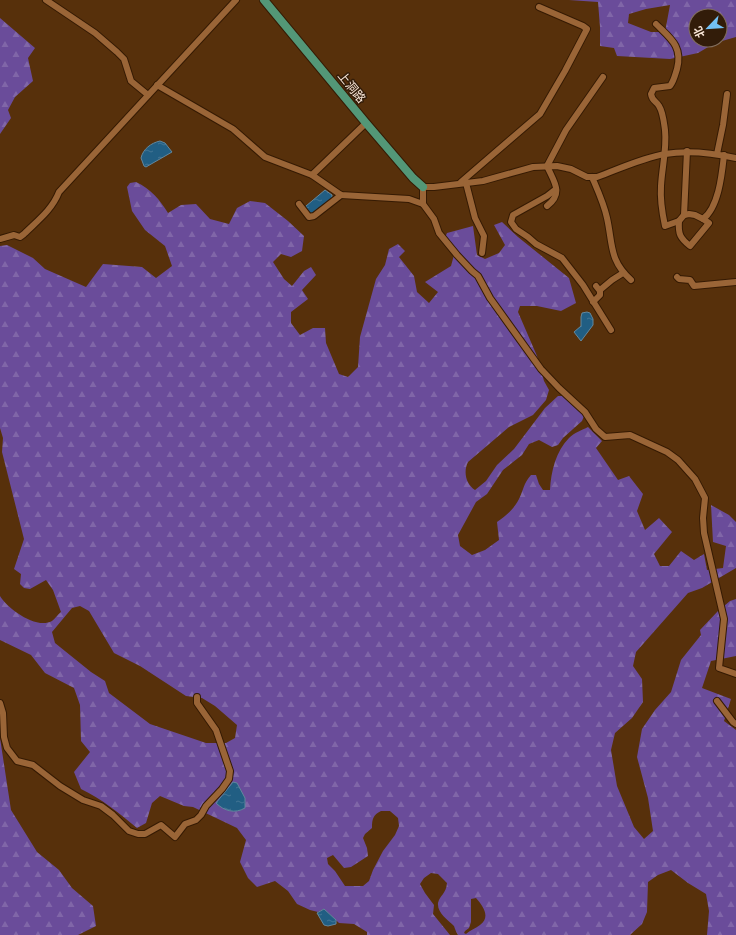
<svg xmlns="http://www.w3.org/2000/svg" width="736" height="935" viewBox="0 0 736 935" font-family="Lato,'Noto Sans SC',sans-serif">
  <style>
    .forest { fill: url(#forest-firs); fill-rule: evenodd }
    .water { fill: url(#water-ripples); stroke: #62879d }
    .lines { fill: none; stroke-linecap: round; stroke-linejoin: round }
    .minor-casing { stroke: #351a03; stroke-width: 8 }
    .major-casing { stroke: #351a03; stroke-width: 10 }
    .minor { stroke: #9a6537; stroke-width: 6 }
    .major { stroke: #539777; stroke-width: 8 }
    .labels { text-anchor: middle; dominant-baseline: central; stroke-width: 3; stroke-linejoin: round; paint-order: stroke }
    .street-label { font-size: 12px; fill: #fbe8da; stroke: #321c09 }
  </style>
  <defs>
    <pattern id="forest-firs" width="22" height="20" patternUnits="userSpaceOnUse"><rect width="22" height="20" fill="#6a4c9a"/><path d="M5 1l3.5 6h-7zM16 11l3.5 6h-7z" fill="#8066a8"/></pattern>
    <pattern id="water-ripples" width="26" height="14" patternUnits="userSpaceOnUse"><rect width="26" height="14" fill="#215e83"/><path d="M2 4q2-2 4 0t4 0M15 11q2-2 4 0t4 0" fill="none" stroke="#427594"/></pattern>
  </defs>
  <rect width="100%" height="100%" fill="#57300b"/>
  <g class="forest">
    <path d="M569,0H736V37L715,43L698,53L670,59L617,56L614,48L600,46V27L598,2ZM670,5L665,32H651L628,23L629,14L646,9ZM696,16H720V40H696Z"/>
    <path d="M0,18L35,48L28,58L33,81L15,97L8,110L11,118L0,134Z"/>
    <path d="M136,182C151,189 160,200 168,213L181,205L196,204L210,219L229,224L237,208L250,201L265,203L288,221L304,236L302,251L291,257L281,254L273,262L284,279L292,286L304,271L311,267L316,275L302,290L308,299L291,312V323L300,335L313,328H325L326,343L339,374L348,377L358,367L360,337L376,279L385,265L389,249L398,244L405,251L399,257L414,276L417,292L429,303L438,292L425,282L451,266L454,255L443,242L447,233L473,226L477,255L485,259L499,253L505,245L494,225L502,222L518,237L569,278L576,303L561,311L537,306H520L518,312L537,356L544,381L549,390L546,400L533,415L509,427L468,462C463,472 466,484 475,490L486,481L497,465L514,449L545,408L558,396H563L584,416L582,421L563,438L558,445L552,447L539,440L529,444L522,455L503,470L487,494L476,502L458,535L460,546L472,555L485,550L499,540L497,522C506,516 514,509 519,499C524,489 523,484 531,475H536L539,484L543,490H550C551,471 556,451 569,438C574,433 582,430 588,427L602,441L596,448L618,480L629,476L643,494L637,511L645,530L659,518L672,532L654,554L660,566H669L681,551L694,560L704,554L707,570L723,568L726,546L713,542L711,505L729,515L736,522V568L702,588L688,593L636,652L633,666L642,679L643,702L632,718L615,733L611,750L617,786L634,827L644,839L653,831L648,798L637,757L642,729L655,710L671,692L681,660L701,635L700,630L718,611L730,601L736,599V656L711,661L702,688L731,699L724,721L736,730V935H707L709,911L706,894L688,883L671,870L658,875L648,882L647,912L642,924L630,935H458C456,932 455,929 454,926C448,920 437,913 438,903C440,895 446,894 447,883L438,874L431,873L424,878L420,884L425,893L434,905L433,914L450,935H367V932L354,924L339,923L324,909L318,912L310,910L297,904L288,891L275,881L257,887L248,878L240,862L246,840L237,828L193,807L184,806L160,796L152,803L146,823L137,828C119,813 102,799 81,789L74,772L90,752L81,741L80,705L74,688L45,673L31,655L0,640V596C7,608 36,630 52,621C55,619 58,614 61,612L53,590L46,580L30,589L24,588L20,584L21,574L14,569L24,539L2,452L3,438L0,428V246L7,245L33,258L45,269L86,287L103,264L142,267L156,278L172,266L165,246L145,230L132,211L127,187L130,183ZM80,606L89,611L114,653L140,666L186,696L202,698L215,706L237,725L235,738L226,743H206L150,724L109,693L105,681L91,672L55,643L52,632L72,608ZM381,811H390L398,818L399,826L395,835L383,851L373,870L369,881L363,886H345L335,871L328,864L327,858L333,855L344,868L351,867L368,856L367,848L363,838L365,834L372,828C372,819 373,815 381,811ZM476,898C483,906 491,917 480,925C475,929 470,930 466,934L464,933L465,931L469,928L471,922V899Z"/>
    <path d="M0,738L11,810L37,852L59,870L72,888L93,906L96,926L78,935H0Z"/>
  </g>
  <g class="water">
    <path d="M160,141L165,143L172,152L146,167L144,166L141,158C143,149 151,143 160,141Z"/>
    <path d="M325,190L332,195V199L311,215L305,208L306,206Z"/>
    <path d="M587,312L590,313L593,319V325L581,341L574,332L581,326V317L582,313Z"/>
    <path d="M233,782L237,783L245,798V808C235,814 224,811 216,803Z"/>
    <path d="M324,909L336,920V924L328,926L324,925L317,913Z"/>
  </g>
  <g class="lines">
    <defs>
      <g id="minor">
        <path d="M46,0L95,33L117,52L124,59L131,81L148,95"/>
        <path d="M656,24C670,38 683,46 677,69C675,75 674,81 670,86L654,88L651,94C652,101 656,101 659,106C663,112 664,123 665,130C667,149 662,167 661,186C660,200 662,212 665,226L679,221L684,215L689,214L695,215L703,219C719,207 722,173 724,155"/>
        <path d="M157,85L233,129L265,157L312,175L341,195L409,199L423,204"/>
        <path d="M717,154L723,125L727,94"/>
        <path d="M736,158C713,153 689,150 665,154C642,158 619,169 597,177H587L571,169L557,166L533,167L483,181L434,187H423V204L434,219L439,233L457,255L472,271L478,276L490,298L541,369L559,388L585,412L596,429L605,437L630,435L667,452L678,460L695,479L705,498L703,518L704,533L724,619L719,668L736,674"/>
        <path d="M312,175L366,123"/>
        <path d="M592,177C598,191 604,204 607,218C613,245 609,260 631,280"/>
        <path d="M461,182L540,114L565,71L587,29L583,26L539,7"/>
        <path d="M466,183L475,218L484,236L482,253"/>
        <path d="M556,189L547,196L513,215L511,222L516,229L528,237L536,244L562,258L583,285L611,330"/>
        <path d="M299,204L309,217L314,216L341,195"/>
        <path d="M547,206C564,193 554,182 547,166L566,130L603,77"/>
        <path d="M684,215L687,151"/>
        <path d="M679,221C678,234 680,238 690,246L709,223L703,219"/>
        <path d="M0,239L14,235L20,237L24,234C37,221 52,210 59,192L236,0"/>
        <path d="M677,277L679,279L690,280L694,286L736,282"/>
        <path d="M600,290L612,280L623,273"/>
        <path d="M593,302L600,295V291L596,286"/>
        <path d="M717,701L733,722L736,724"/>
        <path d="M0,703L3,713L4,737L7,748L17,761L33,765L60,786L83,800L101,806L113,815L129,831L138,834H145L161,825L175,837L185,824L196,820L201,815L206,806L222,789L229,779L230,771L216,730L197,703V697"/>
      </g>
      <path id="major" d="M264,0L366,123L413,178L423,187"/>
    </defs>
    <use href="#minor" class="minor-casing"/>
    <use href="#major" class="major-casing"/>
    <use href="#minor" class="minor"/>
    <use href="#major" class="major"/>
  </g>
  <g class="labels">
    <g class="street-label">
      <text transform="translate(352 87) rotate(51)">上洞路</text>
    </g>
  </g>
  <g transform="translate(708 28) rotate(245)"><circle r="19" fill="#321c09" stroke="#826e5d"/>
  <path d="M0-3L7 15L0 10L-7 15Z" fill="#72c1f5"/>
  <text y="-6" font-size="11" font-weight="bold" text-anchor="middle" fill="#fbe8da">北</text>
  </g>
</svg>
